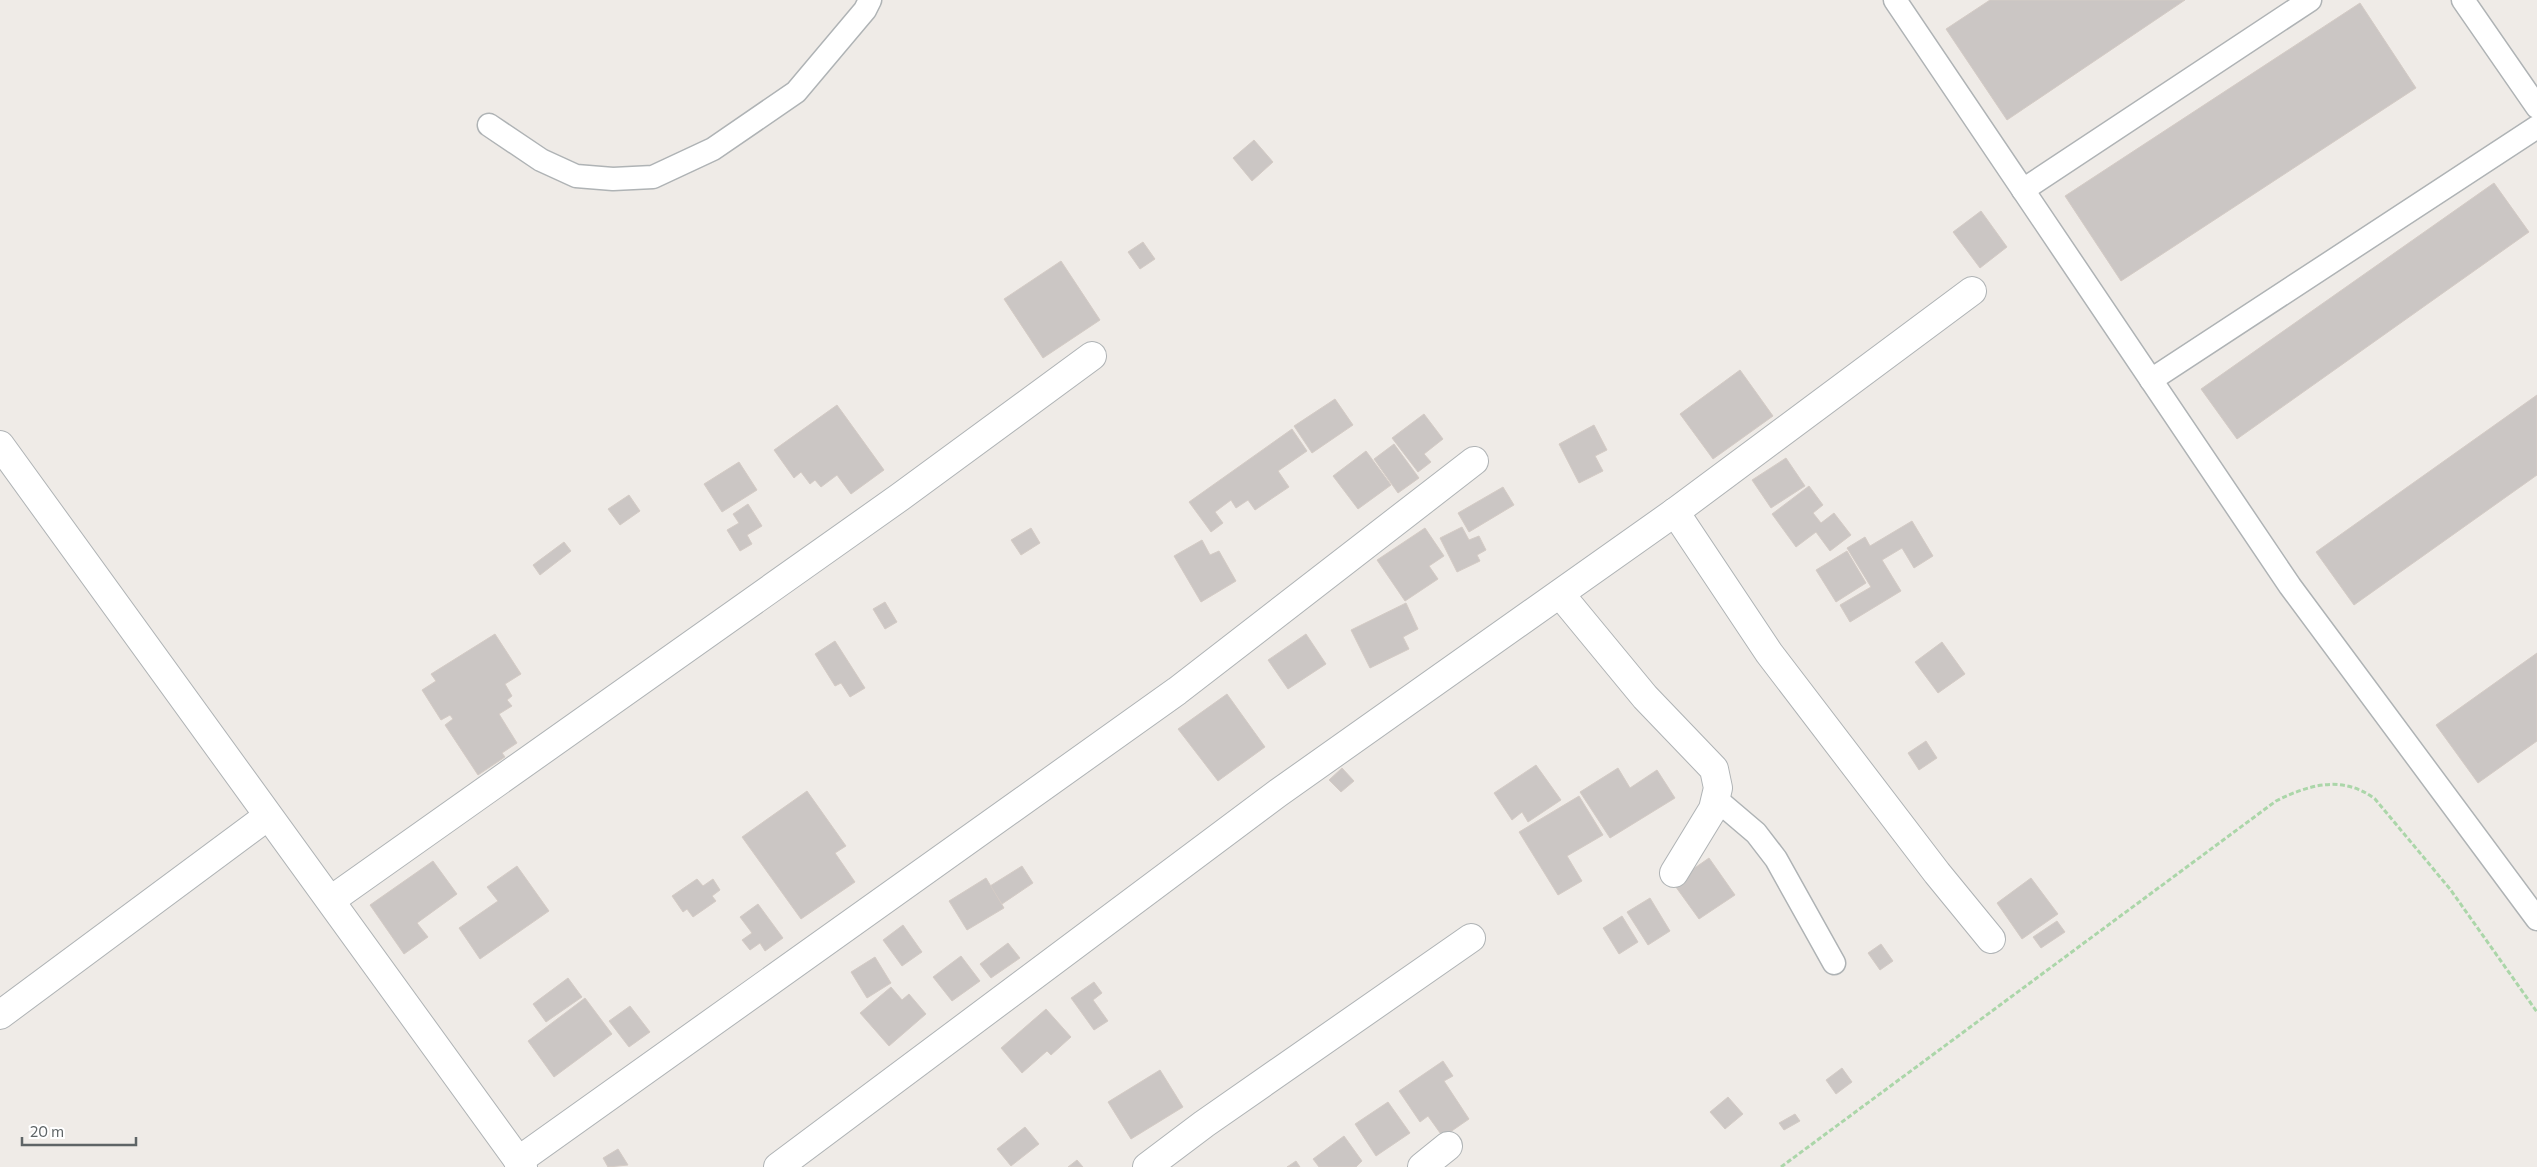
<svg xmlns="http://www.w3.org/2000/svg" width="2537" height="1167" viewBox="0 0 2537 1167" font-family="Commissioner,sans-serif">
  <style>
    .building { fill: #cbc6c4; stroke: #d4cbc5 }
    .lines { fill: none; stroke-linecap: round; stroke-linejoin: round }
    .lane-casing { stroke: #afb3b5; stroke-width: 25 }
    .street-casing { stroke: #afb3b5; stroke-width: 30 }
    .path { stroke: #abd6a9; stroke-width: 3; stroke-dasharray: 5 2.5; stroke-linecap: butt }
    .lane { stroke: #fff; stroke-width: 22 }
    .street { stroke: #fff; stroke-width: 28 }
  </style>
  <rect width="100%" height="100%" fill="#efebe7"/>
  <g class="building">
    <path d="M1990,0H2185L2007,120L1946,29Z"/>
    <path d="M2360,3L2416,88L2121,281L2065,196Z"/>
    <path d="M1254,140L1273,162L1252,181L1233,158Z"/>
    <path d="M2494,183L2529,232L2237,439L2201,389Z"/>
    <path d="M1981,211L2007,247L1980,268L1953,232Z"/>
    <path d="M1143,242L1155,259L1140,269L1128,252Z"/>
    <path d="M1061,261L1100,320L1043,358L1004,299Z"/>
    <path d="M1740,370L1773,416L1713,459L1680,414Z"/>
    <path d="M2537,395V475L2354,605L2316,552Z"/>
    <path d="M1335,399L1353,425L1312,453L1294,426Z"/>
    <path d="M837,405L884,470L851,494L837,475L821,487L815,480L810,484L801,472L794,478L774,450Z"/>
    <path d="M1424,414L1443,439L1424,454L1431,462L1418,472L1392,438Z"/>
    <path d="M1594,425L1607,450L1595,456L1603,471L1579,483L1559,444Z"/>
    <path d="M1292,429L1307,451L1278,471L1289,487L1255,510L1248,500L1236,508L1231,500L1215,512L1223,523L1211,532L1189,502Z"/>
    <path d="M1394,444L1419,478L1398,493L1374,459Z"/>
    <path d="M1366,451L1391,485L1358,509L1333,476Z"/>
    <path d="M1786,458L1805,486L1771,508L1752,480Z"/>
    <path d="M739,462L757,490L722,512L704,484Z"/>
    <path d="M1809,486L1823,505L1813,513L1821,523L1834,513L1851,535L1830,551L1816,532L1796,547L1772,514Z"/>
    <path d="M1503,487L1514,505L1469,532L1458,513Z"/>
    <path d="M629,495L640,511L620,525L608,509Z"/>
    <path d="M748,504L762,526L747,535L752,544L740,551L727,530L739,523L733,514Z"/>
    <path d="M1912,521L1933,556L1914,568L1902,548L1882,560L1901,591L1850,622L1840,605L1871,587L1847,548L1865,537L1870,546Z"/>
    <path d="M1462,527L1469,540L1479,536L1486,550L1477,555L1480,561L1457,572L1440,538Z"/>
    <path d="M1031,528L1040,543L1021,555L1011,540Z"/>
    <path d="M1425,528L1444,556L1429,566L1438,579L1405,601L1377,560Z"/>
    <path d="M1202,540L1210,555L1219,551L1236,581L1201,602L1174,556Z"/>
    <path d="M564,542L571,551L540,575L533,565Z"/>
    <path d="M1847,551L1866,583L1836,602L1816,570Z"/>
    <path d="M885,602L897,622L885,629L873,609Z"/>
    <path d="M1406,603L1418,629L1403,637L1409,649L1370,668L1351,630Z"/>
    <path d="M495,634L521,674L505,684L512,696L507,700L512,706L499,714L517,743L502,753L505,757L478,775L445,725L453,719L450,715L441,720L422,690L436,681L431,674Z"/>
    <path d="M1306,634L1326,664L1288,689L1268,660Z"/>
    <path d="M835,641L865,688L850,697L841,683L835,686L815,654Z"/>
    <path d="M1942,642L1965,674L1938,693L1915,662Z"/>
    <path d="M2537,653V741L2478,783L2436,725Z"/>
    <path d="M1227,694L1265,747L1218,781L1178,729Z"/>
    <path d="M1926,741L1937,758L1919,770L1908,753Z"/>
    <path d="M1536,765L1561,800L1528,822L1522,812L1512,820L1494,793Z"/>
    <path d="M1342,768L1354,781L1341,792L1329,780Z"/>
    <path d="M1618,768L1630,788L1657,770L1675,798L1610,838L1580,792Z"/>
    <path d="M807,791L846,846L835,853L855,882L801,919L742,837Z"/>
    <path d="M1579,796L1603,835L1567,856L1582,881L1558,895L1519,832Z"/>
    <path d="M1709,858L1735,895L1699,919L1673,883Z"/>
    <path d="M433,861L457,894L417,923L428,937L404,954L370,905Z"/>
    <path d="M517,866L549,911L480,959L459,928L498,901L487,887Z"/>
    <path d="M1022,866L1033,883L1002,904L990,886Z"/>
    <path d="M986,878L1004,908L967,930L949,901Z"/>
    <path d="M2031,878L2058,914L2022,939L1997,903Z"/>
    <path d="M697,879L703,886L713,879L720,890L712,896L716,901L693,917L687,909L683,912L672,896Z"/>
    <path d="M1650,898L1670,931L1648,945L1627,912Z"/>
    <path d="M758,904L783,938L765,951L760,943L750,950L742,940L752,933L740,917Z"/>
    <path d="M1622,916L1638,942L1619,954L1603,928Z"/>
    <path d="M2057,921L2065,932L2041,948L2033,937Z"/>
    <path d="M903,925L922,952L902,966L883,940Z"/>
    <path d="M1008,943L1020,958L991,978L980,964Z"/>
    <path d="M1881,944L1893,961L1880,970L1868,953Z"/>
    <path d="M961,956L980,981L952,1001L933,977Z"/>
    <path d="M875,957L891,983L867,998L851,972Z"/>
    <path d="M568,978L582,997L546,1022L533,1004Z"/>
    <path d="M1094,982L1102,993L1093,1000L1108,1021L1094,1030L1071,998Z"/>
    <path d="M891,987L902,1000L909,994L926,1014L889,1046L860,1013Z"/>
    <path d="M585,998L612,1034L554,1077L528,1041Z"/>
    <path d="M630,1006L650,1032L629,1047L609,1021Z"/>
    <path d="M1046,1009L1071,1037L1051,1055L1047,1051L1022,1073L1001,1048Z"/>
    <path d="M1443,1061L1453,1076L1444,1081L1469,1119L1443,1137L1428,1116L1420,1122L1399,1091Z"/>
    <path d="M1842,1068L1852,1082L1836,1094L1826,1080Z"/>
    <path d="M1160,1070L1183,1107L1131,1139L1108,1102Z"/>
    <path d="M1728,1097L1743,1114L1725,1129L1710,1112Z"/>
    <path d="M1388,1102L1410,1133L1376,1156L1355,1124Z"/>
    <path d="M1795,1114L1800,1121L1784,1130L1779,1123Z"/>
    <path d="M1025,1127L1039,1144L1011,1166L997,1149Z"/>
    <path d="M1344,1136L1362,1161L1356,1167H1319L1313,1159Z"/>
    <path d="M618,1149L628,1165L608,1167L603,1158Z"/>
    <path d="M1077,1160L1083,1167H1068Z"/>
    <path d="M1296,1161L1300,1167H1287Z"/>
  </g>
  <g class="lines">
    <defs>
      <g id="lane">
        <path d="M1895,0L2290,586L2537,919"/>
        <path d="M2463,0L2537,107"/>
        <path d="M489,125L541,160L576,176L613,179L653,177L713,149L796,92L865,10L870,0"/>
        <path d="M2023,190L2310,0"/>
        <path d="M2151,380L2537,127"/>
        <path d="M1716,799L1756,833L1776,859L1834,963"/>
      </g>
      <g id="street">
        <path d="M0,445L523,1167"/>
        <path d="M1675,512L1769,653L1937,873L1991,939"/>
        <path d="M1560,594L1645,697L1714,769L1718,788L1713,809L1674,873"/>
        <path d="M331,900L900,497L1092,356"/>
        <path d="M0,1015L268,816"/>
        <path d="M518,1161L1177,691L1474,461"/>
        <path d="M778,1167L1278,793L1675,512L1972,291"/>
        <path d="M1147,1167L1204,1124L1471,938"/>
        <path d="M1422,1167L1448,1146"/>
      </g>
    </defs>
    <use href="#lane" class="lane-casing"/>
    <use href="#street" class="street-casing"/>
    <path class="path" d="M1781,1167L2276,801C2310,784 2343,775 2375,799L2450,889L2537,1012"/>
    <use href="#lane" class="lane"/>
    <use href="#street" class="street"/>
  </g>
  <path d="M22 1137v8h114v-8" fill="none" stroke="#5e6466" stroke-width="2.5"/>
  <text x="30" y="1137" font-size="15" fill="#5e6466" stroke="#ffffff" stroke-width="4" paint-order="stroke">20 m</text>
</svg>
